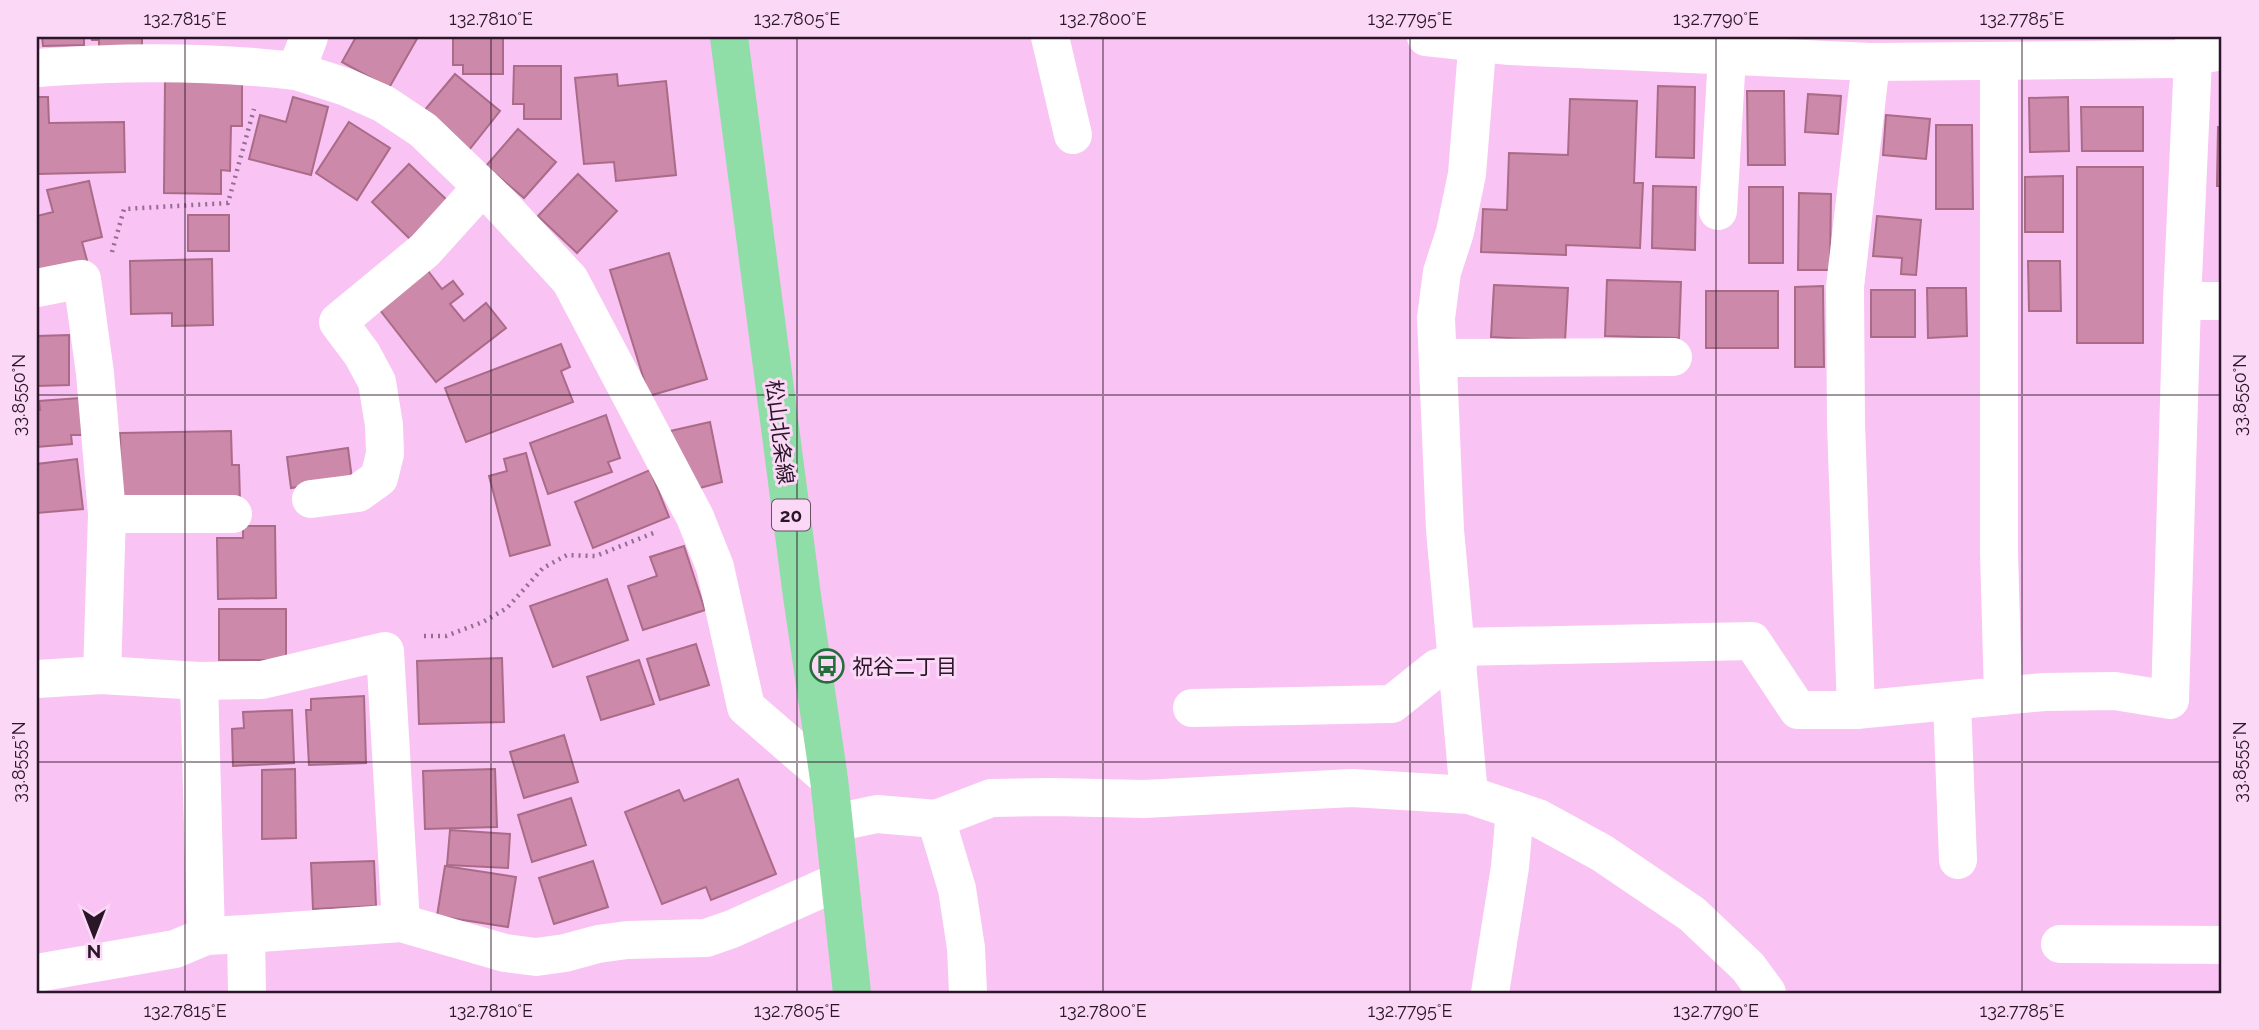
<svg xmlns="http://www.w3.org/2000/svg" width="2259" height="1030" viewBox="0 0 2259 1030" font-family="Raleway,'Noto Sans JP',sans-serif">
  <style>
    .building { fill: #cc89a9; stroke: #a96b88; stroke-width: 2 }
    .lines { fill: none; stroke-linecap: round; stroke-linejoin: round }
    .path { stroke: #936e8f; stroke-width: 4.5; stroke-dasharray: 2 5; stroke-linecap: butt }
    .minor { stroke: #fff; stroke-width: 38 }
    .primary { stroke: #8fdda7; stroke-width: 38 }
    .ticks { fill: none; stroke: #2a1628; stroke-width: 2; stroke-opacity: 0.45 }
    .labels { text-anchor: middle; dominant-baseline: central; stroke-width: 6; stroke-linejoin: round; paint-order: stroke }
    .shield { fill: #fad8f6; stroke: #685066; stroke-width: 2 }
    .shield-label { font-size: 19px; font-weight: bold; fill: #2a1628 }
    .street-label { font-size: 21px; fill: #2a1628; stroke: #fad8f6 }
    .poi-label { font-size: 21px; fill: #2a1628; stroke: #fad8f6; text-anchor: start }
    .neatline { fill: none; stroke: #2a1628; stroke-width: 2.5 }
    .ticks-label { font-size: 18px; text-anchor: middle; fill: #2a1628 }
  </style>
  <rect width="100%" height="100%" fill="#f9c3f3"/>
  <g class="building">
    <path d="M42,37H84V45L43,46Z"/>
    <path d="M91,37H142V46H99V40H92Z"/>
    <path d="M356,37H418L389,88L342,62Z"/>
    <path d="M453,37H503V74H463V65H453Z"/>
    <path d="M514,66H561V119H524V104H513Z"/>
    <path d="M455,74L500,111L469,150L423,112Z"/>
    <path d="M617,74L618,86L666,81L676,175L616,181L614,162L584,164L575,78Z"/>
    <path d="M165,81L242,82V126H231L230,171L221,170V194L164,193Z"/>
    <path d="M1658,86L1695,87L1694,158L1656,157Z"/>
    <path d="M1747,91H1784L1785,165H1748Z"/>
    <path d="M1808,94L1841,96L1838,134L1805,132Z"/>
    <path d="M37,97H48L49,123L124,122L125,172L37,174Z"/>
    <path d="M293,97L328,107L311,175L249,159L260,115L286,122Z"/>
    <path d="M2068,97L2069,151L2030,152L2029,98Z"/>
    <path d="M1570,99L1637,101L1634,183H1643L1640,248L1566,245V255L1481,252L1483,209L1507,210L1509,153L1568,155Z"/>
    <path d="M2081,107H2143V151H2082Z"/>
    <path d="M1886,115L1930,119L1926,159L1883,155Z"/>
    <path d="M349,122L390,148L357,200L316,173Z"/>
    <path d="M1936,125H1972L1973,209H1936Z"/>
    <path d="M2218,127H2222V186H2217Z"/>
    <path d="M518,129L556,162L524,198L486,166Z"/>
    <path d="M409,164L448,201L411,240L372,202Z"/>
    <rect x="2077" y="167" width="66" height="176"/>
    <path d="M578,174L617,211L577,253L538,216Z"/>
    <path d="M2063,176V232H2025V177Z"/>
    <path d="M89,181L102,237L82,242L88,264L37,275V216L53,212L47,190Z"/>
    <path d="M1653,186L1696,187L1695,250L1652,248Z"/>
    <rect x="1749" y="187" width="34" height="76"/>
    <path d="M1799,193L1831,194L1830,270H1798Z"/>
    <rect x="188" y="215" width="41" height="36"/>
    <path d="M1877,216L1921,220L1916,275L1901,274L1902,258L1873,256Z"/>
    <path d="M669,253L707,379L649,396L610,270Z"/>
    <path d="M212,259L213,325L172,326V313L131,314L130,261Z"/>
    <path d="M2028,261H2060L2061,311H2029Z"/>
    <path d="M425,267L442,289L453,281L463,294L450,304L464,321L486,303L506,328L436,382L376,305Z"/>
    <path d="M1607,280L1681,282L1679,338L1605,336Z"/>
    <path d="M1494,285L1568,288L1565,341L1491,337Z"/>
    <path d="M1823,286L1824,367H1795V287Z"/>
    <path d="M1927,288H1966L1967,336L1928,338Z"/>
    <rect x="1871" y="290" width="44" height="47"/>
    <rect x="1706" y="291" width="72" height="57"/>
    <path d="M69,335V385L37,386V336Z"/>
    <path d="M561,344L570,367L561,371L573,402L466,442L445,388Z"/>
    <path d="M80,398L82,435H71L72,444L37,447V410H40L39,401Z"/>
    <path d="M606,415L620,458L608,462L612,472L548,494L530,443Z"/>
    <path d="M710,422L722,482L696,489L666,432Z"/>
    <path d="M231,431L232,465H239L240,501L121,503L120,433Z"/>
    <path d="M348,448L352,479L291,488L287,457Z"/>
    <path d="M526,453L550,545L510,556L489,476L507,471L504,459Z"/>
    <path d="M77,459L83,509L37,513V464Z"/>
    <path d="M650,470L669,517L593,548L575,502Z"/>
    <path d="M243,526H275L276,598L218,599L217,538H243Z"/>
    <path d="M684,546L705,610L643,630L628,586L657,576L650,557Z"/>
    <path d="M607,579L628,640L553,667L530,606Z"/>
    <rect x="219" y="609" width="67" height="51"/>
    <path d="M696,644L709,685L660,700L647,659Z"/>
    <path d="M502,658L504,722L419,724L417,661Z"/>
    <path d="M639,660L654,704L601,720L587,677Z"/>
    <path d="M364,696L366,763L309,765L306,710H311V699Z"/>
    <path d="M292,710L294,763L233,766L232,729L244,728L243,712Z"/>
    <path d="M564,735L578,782L524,798L510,752Z"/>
    <path d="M295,769L296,838L262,839V770Z"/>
    <path d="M495,769L497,827L425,829L423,771Z"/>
    <path d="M738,779L776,874L711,900L706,887L662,904L625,812L679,790L684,801Z"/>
    <path d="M571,798L586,845L532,862L518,815Z"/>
    <path d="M450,830L510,834L508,868L447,865Z"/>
    <path d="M374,861L376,906L313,909L311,863Z"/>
    <path d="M593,861L608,907L554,924L539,878Z"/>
    <path d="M445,866L516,877L508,927L437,916Z"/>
  </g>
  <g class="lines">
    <g class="path">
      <path d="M112,252L124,209L228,203L254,109"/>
      <path d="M424,636H446L483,622L507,608L543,568L567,555L596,556L656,532"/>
    </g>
    <g class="minor">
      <path d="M309,37L296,71L346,87L384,104L423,130L499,203L570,280L695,517L715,567L746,707L829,779"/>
      <path d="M1050,37L1073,135"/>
      <path d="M1426,37L1510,46L1871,62L2177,59L2222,51"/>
      <path d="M1999,62V552L2003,696"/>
      <path d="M37,68C125,61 208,61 296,71"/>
      <path d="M1718,211L1727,56"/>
      <path d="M37,288L82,279L95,373L107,514L102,675"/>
      <path d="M2182,301H2222"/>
      <path d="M1438,358L1673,357"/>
      <path d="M311,499L358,493L379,478L385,454L384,425L377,382L362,354L338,322L425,250L482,187"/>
      <path d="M107,514H233"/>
      <path d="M1457,647L1752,641L1798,710H1856L2044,692L2115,691L2170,700L2182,301L2194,37"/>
      <path d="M37,679L102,675L199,681L262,680L385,651L401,923"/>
      <path d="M199,681L206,936"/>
      <path d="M1952,702L1958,860"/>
      <path d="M1192,708L1392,704L1437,668L1458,663"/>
      <path d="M1856,710L1846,423L1845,287L1871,62"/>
      <path d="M1469,795L1445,530L1436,318L1442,272L1455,232L1467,174L1478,37"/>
      <path d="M936,819L991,798L1053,797L1144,799L1352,788L1469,795L1538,818L1602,853L1692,914L1748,967L1767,993"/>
      <path d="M834,823L877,814L936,819L957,889L966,948L968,993"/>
      <path d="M246,934L401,923L505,953L536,957L565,953L598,944L627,940L706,938L732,929L839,881"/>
      <path d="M2060,944L2222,945"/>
      <path d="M37,973L175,949L206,936L246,934L247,993"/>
      <path d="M1490,993L1510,867L1515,810"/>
    </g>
    <path class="primary" d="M729,37L802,596L829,779L852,993"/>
  </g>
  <path class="ticks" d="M185,37V993M491,37V993M797,37V993M1103,37V993M1410,37V993M1716,37V993M2022,37V993M37,395H2222M37,762H2222"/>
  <defs>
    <symbol id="bus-ring" viewBox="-11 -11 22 22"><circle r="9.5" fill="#fad8f6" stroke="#256d3a" stroke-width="1.5"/><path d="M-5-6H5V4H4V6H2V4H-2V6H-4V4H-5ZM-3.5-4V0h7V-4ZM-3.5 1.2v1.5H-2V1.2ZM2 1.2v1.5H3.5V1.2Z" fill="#256d3a"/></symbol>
  </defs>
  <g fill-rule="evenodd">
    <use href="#bus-ring" x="808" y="647" width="38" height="38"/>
  </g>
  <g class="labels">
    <rect class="shield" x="772" y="499.5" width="38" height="31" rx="5"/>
    <g class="shield-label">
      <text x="791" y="515">20</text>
    </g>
    <g class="street-label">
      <text transform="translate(780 432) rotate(83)">松山北条線</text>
    </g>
    <g class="poi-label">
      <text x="852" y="666">祝谷二丁目</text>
    </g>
  </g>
  <rect width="2259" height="1030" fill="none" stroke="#fad8f6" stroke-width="77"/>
  <g transform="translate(94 935) rotate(180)" stroke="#fad8f6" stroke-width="5" paint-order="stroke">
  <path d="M0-5L12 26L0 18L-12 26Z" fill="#2a1628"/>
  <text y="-10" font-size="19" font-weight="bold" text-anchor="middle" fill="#2a1628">N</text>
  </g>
  <rect x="38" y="38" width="2182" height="954" class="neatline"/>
  <g class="ticks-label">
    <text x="185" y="25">132.7815°E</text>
    <text x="491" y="25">132.7810°E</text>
    <text x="797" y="25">132.7805°E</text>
    <text x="1103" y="25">132.7800°E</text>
    <text x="1410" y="25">132.7795°E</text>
    <text x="1716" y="25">132.7790°E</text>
    <text x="2022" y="25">132.7785°E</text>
    <text transform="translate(2240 395) rotate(-90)" y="6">33.8550°N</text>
    <text transform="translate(19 395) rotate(-90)" y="6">33.8550°N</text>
    <text transform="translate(2240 762) rotate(-90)" y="6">33.8555°N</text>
    <text transform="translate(19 762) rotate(-90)" y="6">33.8555°N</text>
    <text x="185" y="1017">132.7815°E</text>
    <text x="491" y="1017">132.7810°E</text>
    <text x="797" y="1017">132.7805°E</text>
    <text x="1103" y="1017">132.7800°E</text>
    <text x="1410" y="1017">132.7795°E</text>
    <text x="1716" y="1017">132.7790°E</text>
    <text x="2022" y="1017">132.7785°E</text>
  </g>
</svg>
